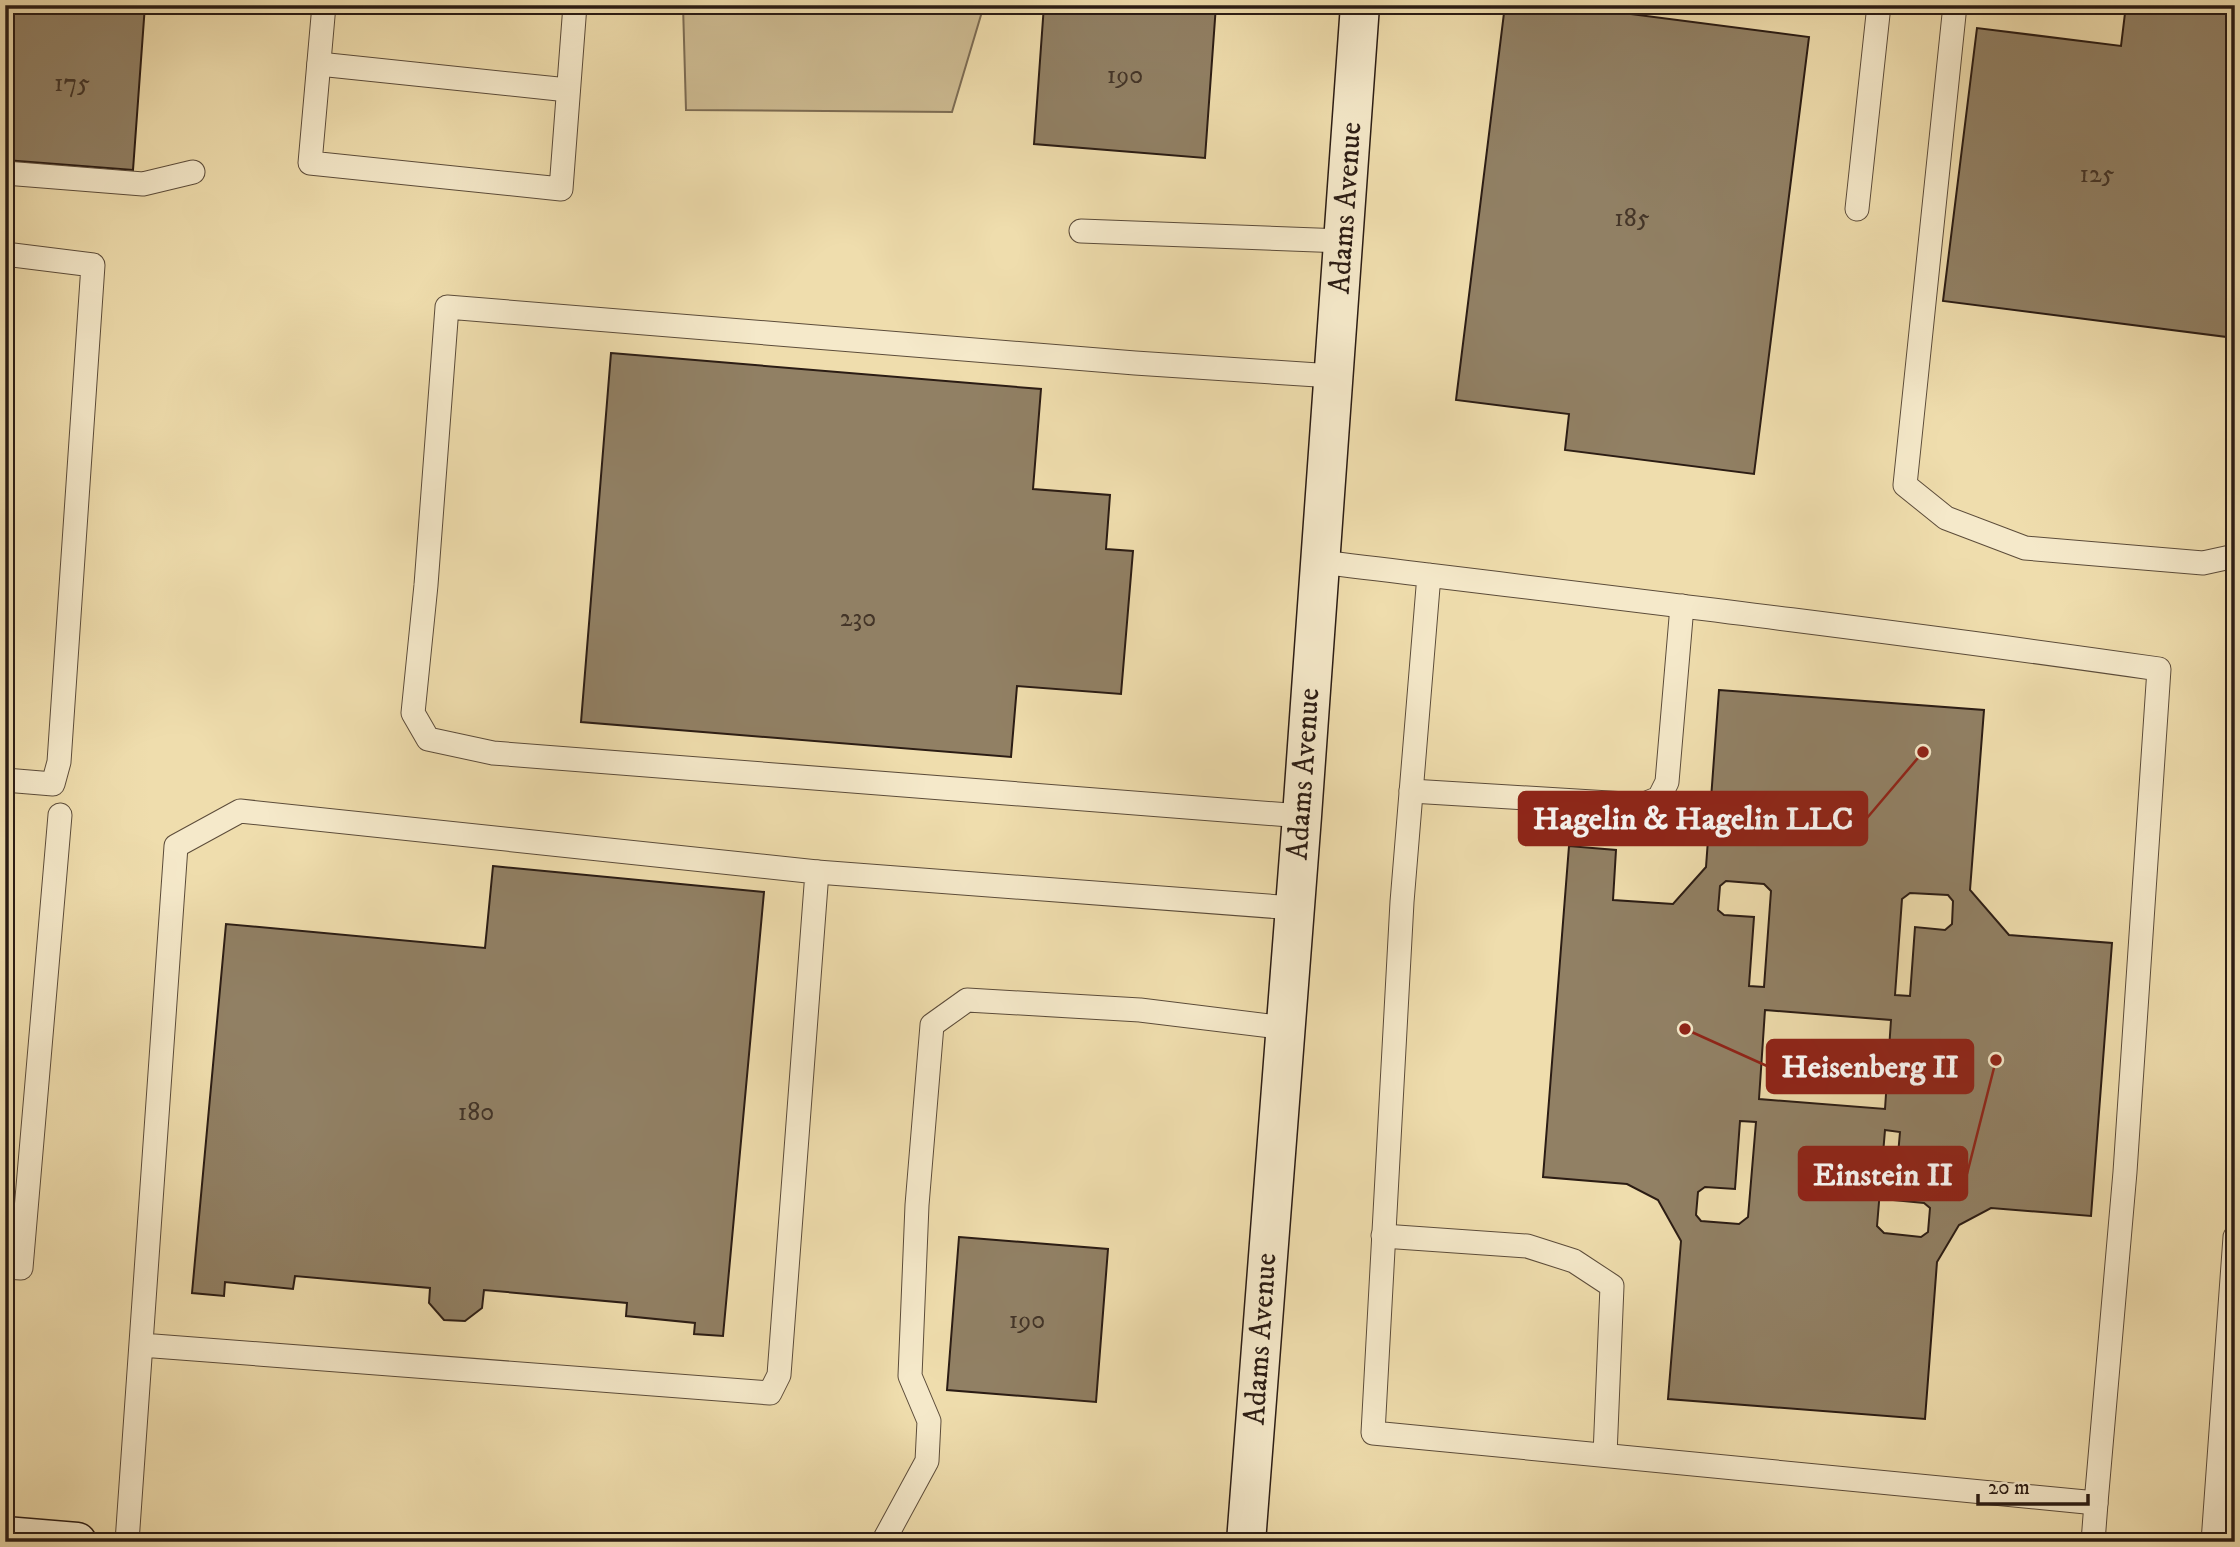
<svg xmlns="http://www.w3.org/2000/svg" width="2240" height="1547" viewBox="0 0 2240 1547" font-family="'IM FELL DW Pica',serif">
  <style>
    .green { fill: #cebc93; stroke: #7c6c54; stroke-width: 2 }
    .building { fill: #918064; stroke: #2b1c14; stroke-width: 2; fill-rule: evenodd }
    .lines { fill: none; stroke-linecap: round; stroke-linejoin: round }
    .lane-casing { stroke: #5c4c3a; stroke-width: 25 }
    .secondary-casing { stroke: #2b1c14; stroke-width: 41 }
    .lane { stroke: #f5e9ca; stroke-width: 23 }
    .secondary { stroke: #f5e9ca; stroke-width: 38 }
    .labels { text-anchor: middle; dominant-baseline: central; stroke-width: 6; stroke-linejoin: round; paint-order: stroke }
    .number-label { font-size: 26px; fill: #443528 }
    .street-label { font-size: 30px; fill: #2b1c14; stroke: #f5e9ca }
    .leader { fill: none; stroke: #8f2418; stroke-width: 2.5 }
    .callout-dot { fill: #8f2418; stroke: #f5e9ca; stroke-width: 2.5 }
    .callout { fill: #8f2418; stroke: #8f2418; stroke-width: 2.5 }
    .callout-label { font-size: 32px; text-anchor: middle; font-weight: bold; fill: #fff }
  </style>
  <rect width="100%" height="100%" fill="#efddad"/>
  <filter id="stains"><feTurbulence type="fractalNoise" baseFrequency=".00286" numOctaves="4"/><feColorMatrix values="0 0 0 0 .2 0 0 0 0 .09 0 0 0 0 .02 0 0 0 .5 -.17"/></filter>
  <radialGradient id="worn" r=".72"><stop offset=".6" stop-color="#630" stop-opacity="0"/><stop offset="1" stop-color="#630" stop-opacity=".3"/></radialGradient>
  <path class="green" d="M683,5H984L952,112L686,110Z"/>
  <g class="building">
    <path d="M5,5H145L133,170L5,160Z"/>
    <path d="M1044,5H1216L1205,158L1034,144Z"/>
    <path d="M1505,5H1561L1809,37L1754,474L1565,450L1569,414L1456,400Z"/>
    <path d="M2126,5H2235V338L1943,301L1977,28L2121,46Z"/>
    <path d="M611,353L1041,389L1033,489L1110,495L1106,549L1133,551L1121,694L1017,686L1011,757L581,722Z"/>
    <path d="M1719,690L1984,710L1970,890L2009,935L2112,943L2091,1216L1991,1208L1959,1225L1937,1262L1925,1419L1668,1399L1681,1241L1658,1200L1627,1184L1543,1177L1569,846L1616,850L1613,900L1673,904L1706,867ZM1726,881L1764,884L1771,891L1764,987L1749,986L1754,917L1724,915L1718,910L1720,886ZM1910,893L1948,895L1953,901L1952,924L1945,930L1915,927L1910,996L1895,995L1902,899ZM1765,1010L1891,1020L1885,1109L1759,1099ZM1740,1121L1756,1122L1748,1217L1739,1224L1701,1221L1696,1215L1698,1192L1705,1187L1735,1189ZM1885,1130L1900,1132L1894,1200L1924,1203L1930,1208L1928,1232L1921,1237L1884,1233L1877,1226Z"/>
    <path d="M493,866L764,892L723,1336L694,1334L695,1323L626,1316L627,1303L484,1290L482,1308L465,1321L444,1320L429,1303L430,1288L295,1276L293,1289L225,1282L224,1296L192,1293L226,924L485,948Z"/>
    <path d="M959,1237L1108,1249L1096,1402L947,1390Z"/>
  </g>
  <g class="lines">
    <defs>
      <g id="lane">
        <path d="M324,5L310,163L561,189L575,5"/>
        <path d="M1955,5L1905,485L1946,518L2025,548L2203,563L2235,556"/>
        <path d="M319,64L568,90"/>
        <path d="M5,173L143,184L193,172"/>
        <path d="M1857,209L1879,5"/>
        <path d="M1081,231L1343,241"/>
        <path d="M5,254L93,265L59,762L53,784L5,780"/>
        <path d="M1320,562C1600,596 1880,629 2159,669L2125,1172L2096,1503L1373,1433L1402,902L1429,575"/>
        <path d="M1411,791L1642,805L1659,798L1667,782L1682,606"/>
        <path d="M1302,816L493,753L428,739L413,713L426,585L447,307L1135,363L1333,376"/>
        <path d="M817,872L1294,908"/>
        <path d="M1383,1236L1527,1246L1574,1261L1612,1286L1605,1455"/>
        <path d="M5,1267L21,1268L60,815"/>
        <path d="M127,1542L176,846L240,811L817,872L779,1375L770,1393L141,1345"/>
        <path d="M883,1542L927,1461L929,1421L910,1376L917,1205L932,1025L967,1000L1140,1010L1286,1028"/>
        <path d="M2093,1542L2096,1503"/>
        <path d="M2213,1542L2235,1237"/>
      </g>
      <g id="secondary">
        <path d="M5,1536L77,1542"/>
        <path d="M1246,1542L1302,816L1360,5"/>
      </g>
    </defs>
    <use href="#lane" class="lane-casing"/>
    <use href="#secondary" class="secondary-casing"/>
    <use href="#lane" class="lane"/>
    <use href="#secondary" class="secondary"/>
  </g>
  <g class="labels">
    <g class="number-label">
      <text x="1125" y="75">190</text>
      <text x="72" y="83">175</text>
      <text x="2097" y="174">125</text>
      <text x="1632" y="218">185</text>
      <text x="858" y="618">230</text>
      <text x="476" y="1112">180</text>
      <text x="1027" y="1320">190</text>
    </g>
    <g class="street-label">
      <text transform="translate(1346 208) rotate(-86)">Adams Avenue</text>
      <text transform="translate(1304 774) rotate(-86)">Adams Avenue</text>
      <text transform="translate(1261 1339) rotate(-86)">Adams Avenue</text>
    </g>
  </g>
  <path class="leader" d="M1923 752L1867 818M1685 1029L1767 1066M1996 1060L1967 1174"/>
  <g class="callout-dot">
    <circle cx="1923" cy="752" r="7"/>
    <circle cx="1685" cy="1029" r="7"/>
    <circle cx="1996" cy="1060" r="7"/>
  </g>
  <g class="callout">
    <rect x="1519" y="792" width="348" height="53" rx="7"/>
    <rect x="1767" y="1040" width="206" height="53" rx="7"/>
    <rect x="1799" y="1147" width="168" height="53" rx="7"/>
  </g>
  <g class="callout-label">
    <text x="1693" y="829">Hagelin &amp; Hagelin LLC</text>
    <text x="1870" y="1077">Heisenberg II</text>
    <text x="1883" y="1185">Einstein II</text>
  </g>
  <rect width="2240" height="1547" fill="none" stroke="#efddad" stroke-width="28"/>
  <rect x="7" y="7" width="2226" height="1533" fill="none" stroke="#2b1c14" stroke-width="3.5"/>
  <rect x="14" y="14" width="2212" height="1519" fill="none" stroke="#2b1c14" stroke-width="2"/>
  <path d="M1978 1494v10h110v-10" fill="none" stroke="#2b1c14" stroke-width="3.5"/>
  <text x="1988" y="1494" font-size="21" fill="#2b1c14" stroke="#f5e9ca" stroke-width="5" paint-order="stroke">20 m</text>
  <rect width="100%" height="100%" filter="url(#stains)"/>
  <rect width="100%" height="100%" fill="url(#worn)"/>
</svg>
